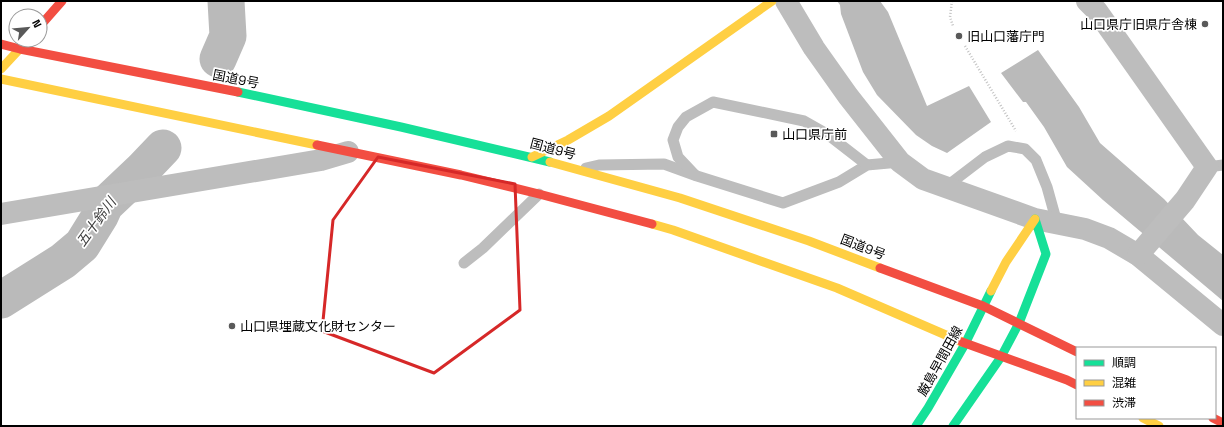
<svg xmlns="http://www.w3.org/2000/svg" width="1224" height="427" viewBox="0 0 1224 427" font-family="'Space Grotesk','Noto Sans JP',sans-serif">
  <style>
    .water { fill: #bababa }
    .lines { fill: none; stroke-linecap: round; stroke-linejoin: round }
    .river { stroke: #bababa; stroke-width: 37 }
    .path { stroke: #c2c2c2; stroke-width: 2.5; stroke-dasharray: 1 2; stroke-linecap: butt }
    .lane { stroke: #bdbdbd; stroke-width: 11 }
    .street { stroke: #bdbdbd; stroke-width: 22 }
    .fast { stroke: #16e098; stroke-width: 9 }
    .slow { stroke: #ffcf43; stroke-width: 9 }
    .jam { stroke: #f24e42; stroke-width: 9 }
    .marked { fill: none; stroke: #d62828; stroke-width: 3; stroke-linejoin: round }
    .poi-dot { fill: #595959; stroke: #fff; stroke-width: 1.5 }
    .labels { text-anchor: middle; dominant-baseline: central; stroke-width: 3.5; stroke-linejoin: round; paint-order: stroke }
    .poi-label { font-size: 13px; fill: #000; stroke: #fff; text-anchor: start }
    .street-label { font-size: 13px; fill: #000; stroke: #fff }
    .water-label { font-size: 14px; font-style: italic; fill: #3d3d3d; stroke: #fff }
  </style>
  <rect width="100%" height="100%" fill="#fff"/>
  <g class="water">
    <path d="M837,1H880L888,12L927,106L969,86L991,122L947,153L932,146L916,135L877,95L863,72L841,14L840,5Z"/>
    <path d="M1038,50L1079,107L1100,143L1164,199L1198,235L1223,255V301L1103,200L1067,167L1044,127L1026,102H1023L1001,73Z"/>
  </g>
  <g class="lines">
    <g class="river">
      <path d="M218,59L228,36L226,1"/>
      <path d="M1,300L63,261L82,245L100,216L105,205L142,170L163,148"/>
    </g>
    <g class="path">
      <path d="M952,1L950,17L953,26"/>
      <path d="M965,46L1016,131"/>
    </g>
    <g class="lane">
      <path d="M1207,167L1223,165"/>
      <path d="M586,168L599,165L664,164L697,176L783,203L839,182L867,165L900,162"/>
      <path d="M695,175L678,157L673,140L678,127L686,117L713,102L804,121L827,134L867,165"/>
      <path d="M947,186L985,157L1008,146L1025,149L1036,160L1047,187L1057,223"/>
      <path d="M464,263L483,248L539,194"/>
    </g>
    <g class="street">
      <path d="M786,1L814,48L848,96L900,162L923,179L1035,219L1085,229L1109,238L1138,255L1223,325"/>
      <path d="M1087,1L1097,11L1207,167L1185,200L1138,255"/>
      <path d="M1,214L321,160L348,152"/>
    </g>
    <g class="fast">
      <path d="M238,92L401,127L550,162"/>
      <path d="M916,426L928,408L965,344L991,291"/>
      <path d="M953,426L1001,357L1019,323L1046,254L1035,219"/>
    </g>
    <g class="slow">
      <path d="M1,69L28,40"/>
      <path d="M1,79L317,145"/>
      <path d="M532,157L568,140L609,116L772,1"/>
      <path d="M550,162L680,198L809,241L880,268"/>
      <path d="M652,224L673,230L837,288L962,342"/>
      <path d="M991,291L1006,262L1035,219"/>
      <path d="M1143,418L1159,426"/>
    </g>
    <g class="jam">
      <path d="M40,26L62,1"/>
      <path d="M1,44L20,49L238,92"/>
      <path d="M317,145L461,175L539,194L652,224"/>
      <path d="M880,268L983,306L1077,352"/>
      <path d="M962,342L1067,380L1077,385"/>
      <path d="M1213,418L1223,423"/>
    </g>
  </g>
  <path class="marked" d="M378,157L515,184L520,310L434,373L322,331L333,220Z"/>
  <g class="poi-dot">
    <circle cx="1205" cy="24" r="4"/>
    <circle cx="959" cy="36" r="4"/>
    <rect x="770" y="130" width="8" height="8" rx="2"/>
    <circle cx="232" cy="326" r="4"/>
  </g>
  <g class="labels">
    <g class="poi-label">
      <text x="1197" y="24" text-anchor="end">山口県庁旧県庁舎棟</text>
      <text x="967" y="36">旧山口藩庁門</text>
      <text x="782" y="134">山口県庁前</text>
      <text x="240" y="326">山口県埋蔵文化財センター</text>
    </g>
    <g class="street-label">
      <text transform="translate(236 79) rotate(11)">国道9号</text>
      <text transform="translate(553 149) rotate(15)">国道9号</text>
      <text transform="translate(863 247) rotate(21)">国道9号</text>
      <text transform="translate(940 361) rotate(-61)">厳島早間田線</text>
    </g>
    <g class="water-label">
      <text transform="translate(96 222) rotate(-54)">五十鈴川</text>
    </g>
  </g>
  <rect width="1224" height="427" fill="none" stroke="#000000" stroke-width="4"/>
  <rect x="1076" y="347" width="140" height="72" fill="#ffffff" stroke="#999999"/>
  <rect x="1084" y="360" width="20" height="6" fill="#16e098" stroke="#999999"/>
  <text x="1112" y="367" font-size="12" fill="#000000">順調</text>
  <rect x="1084" y="380" width="20" height="6" fill="#ffcf43" stroke="#999999"/>
  <text x="1112" y="387" font-size="12" fill="#000000">混雑</text>
  <rect x="1084" y="400" width="20" height="6" fill="#f24e42" stroke="#999999"/>
  <text x="1112" y="407" font-size="12" fill="#000000">渋滞</text>
  <g transform="translate(28 28) rotate(63)"><circle r="19" fill="#ffffff" stroke="#999999"/>
  <path d="M0-3L7 15L0 10L-7 15Z" fill="#595959"/>
  <text y="-6" font-size="11" font-weight="bold" text-anchor="middle" fill="#000000">N</text>
  </g>
</svg>
